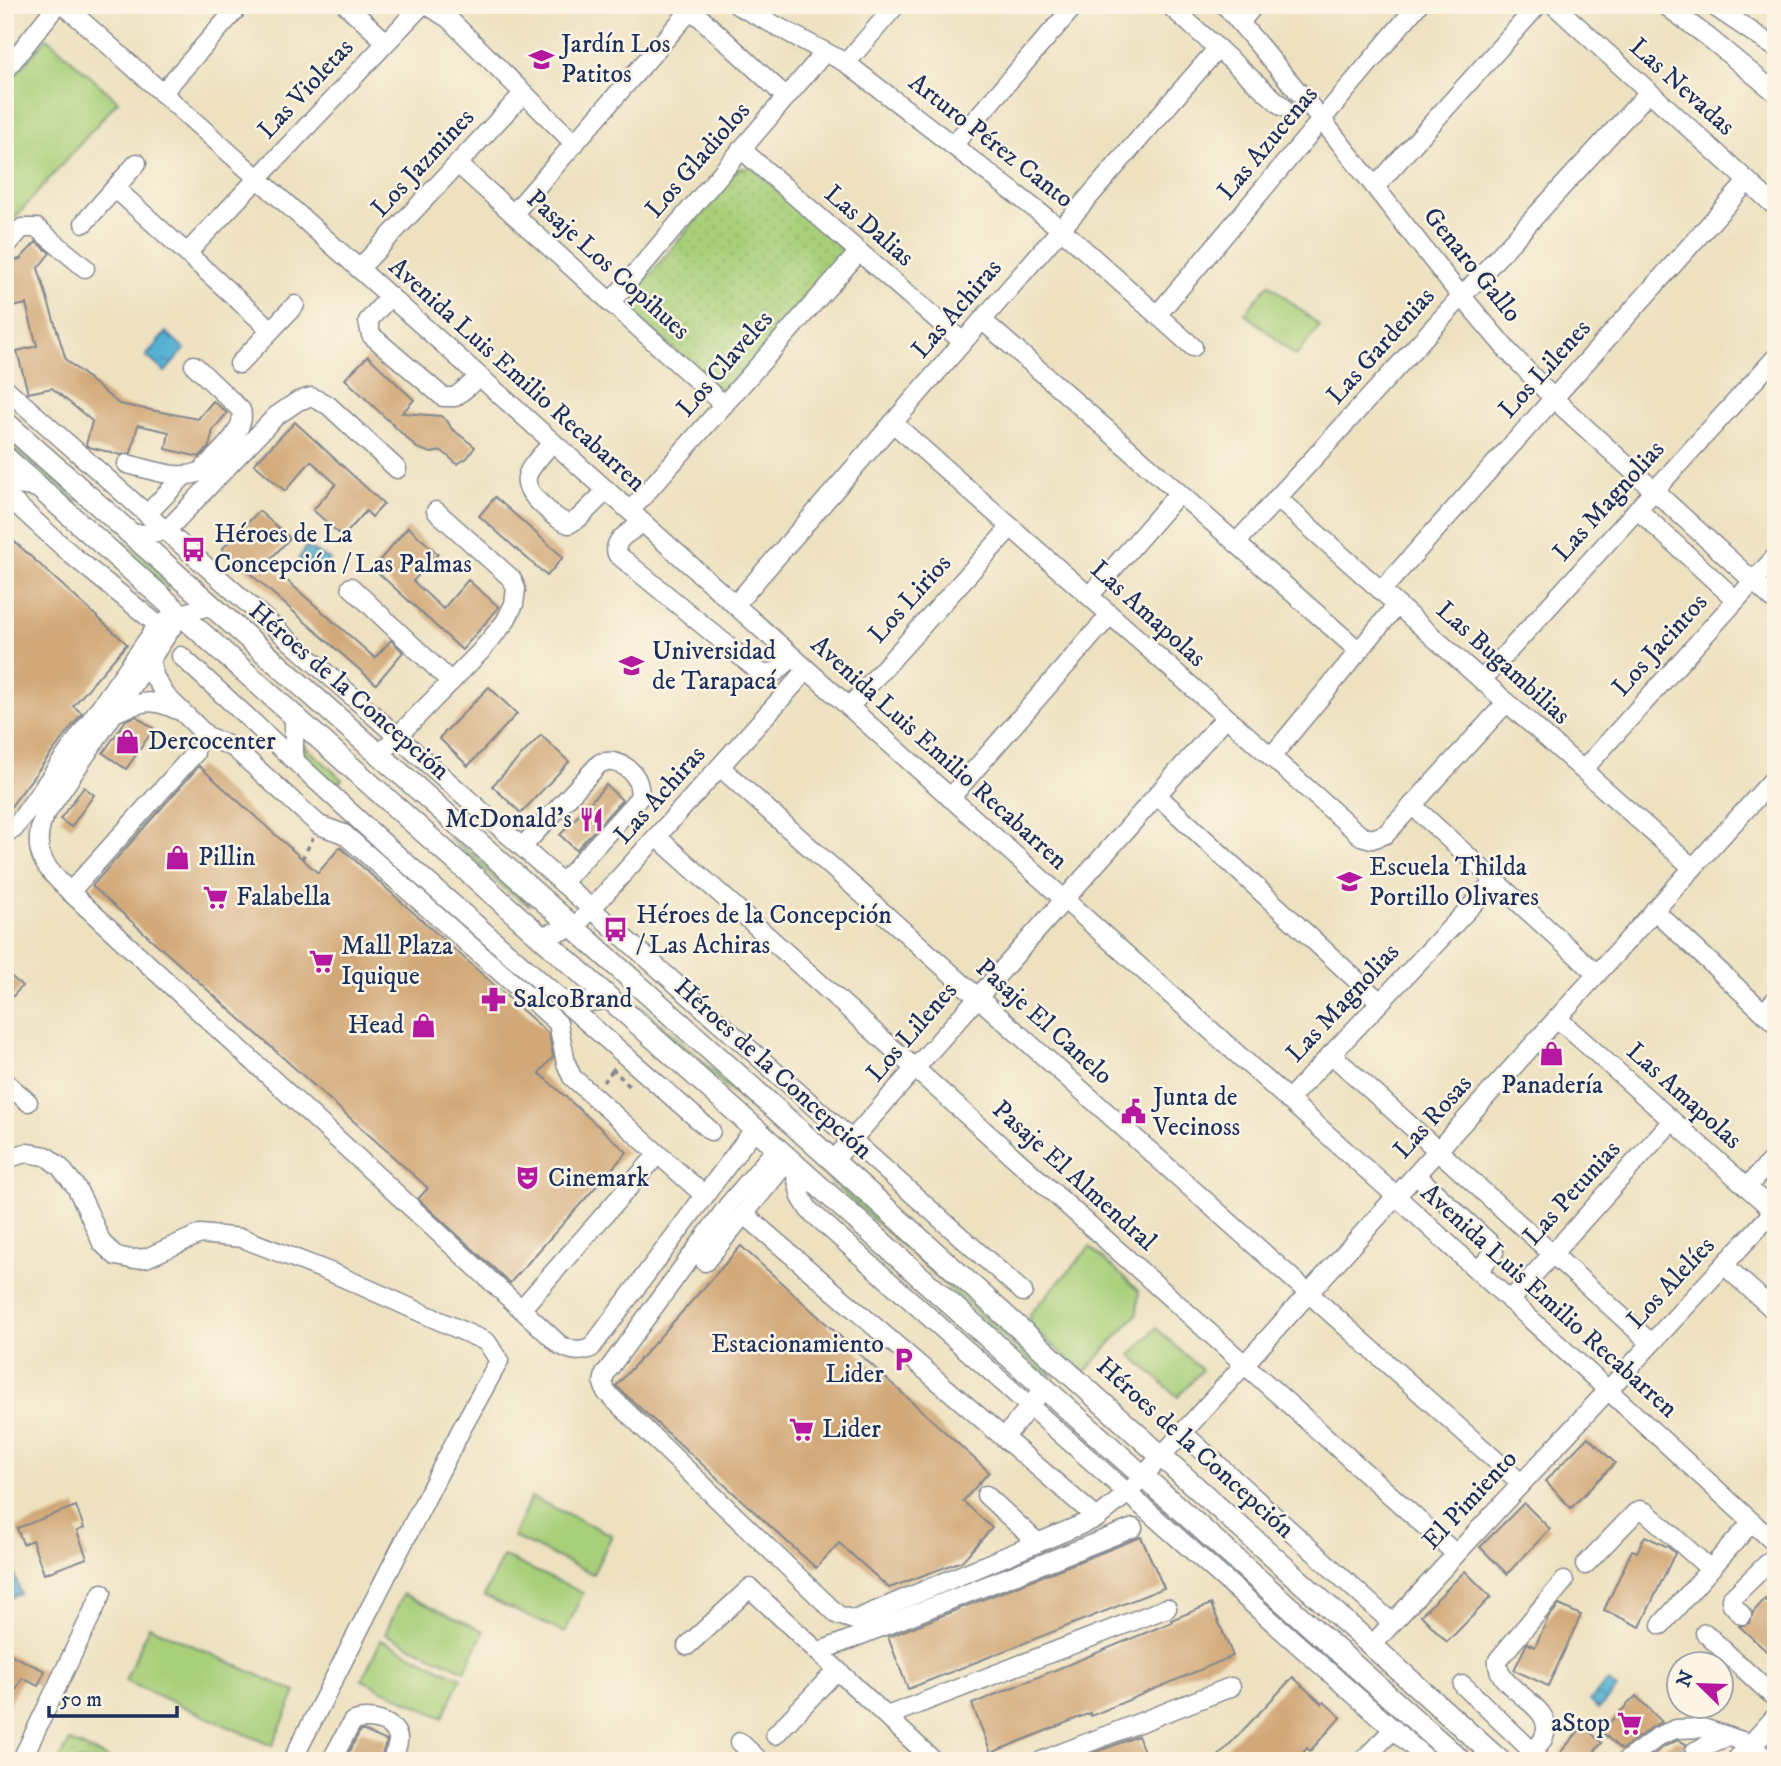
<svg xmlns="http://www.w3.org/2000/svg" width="1781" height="1766" viewBox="0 0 1781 1766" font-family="'IM FELL DW Pica',serif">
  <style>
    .green { fill: #a8cf79; stroke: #627f6c; stroke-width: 2 }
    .park { fill: url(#park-dots); stroke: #627f6c; stroke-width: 2 }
    .water { fill: url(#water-ripples); stroke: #387098; stroke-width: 2 }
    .building { fill: #d2a878 }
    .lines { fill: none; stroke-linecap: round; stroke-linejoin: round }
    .minor-tunnel { stroke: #c4bdac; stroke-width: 18; stroke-dasharray: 18 9; stroke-linecap: butt }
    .minor-casing { stroke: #84888f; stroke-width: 21 }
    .major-casing { stroke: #84888f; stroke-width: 24 }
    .path { stroke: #84888f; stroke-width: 3.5; stroke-dasharray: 5 5; stroke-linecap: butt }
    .minor { stroke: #fff; stroke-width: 18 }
    .major { stroke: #fff; stroke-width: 21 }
    .labels { text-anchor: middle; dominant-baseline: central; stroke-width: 5; stroke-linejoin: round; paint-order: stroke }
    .poi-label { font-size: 26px; fill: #1b2f5e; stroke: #fcf5e5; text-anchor: start }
    .street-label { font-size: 26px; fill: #1b2f5e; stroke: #fcf5e5 }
  </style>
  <defs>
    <pattern id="park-dots" width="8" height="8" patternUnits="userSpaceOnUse" patternTransform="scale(1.75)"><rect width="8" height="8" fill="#a8cf79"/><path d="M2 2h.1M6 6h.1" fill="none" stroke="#90b26b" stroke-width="1.8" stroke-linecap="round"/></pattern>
    <pattern id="water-ripples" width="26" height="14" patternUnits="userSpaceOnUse" patternTransform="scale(1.75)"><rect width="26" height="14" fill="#54b0d2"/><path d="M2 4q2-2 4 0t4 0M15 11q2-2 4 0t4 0" fill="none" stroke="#4590ae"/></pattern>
  </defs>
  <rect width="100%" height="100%" fill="#fcf5e5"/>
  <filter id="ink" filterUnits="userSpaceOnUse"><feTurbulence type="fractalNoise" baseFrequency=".0143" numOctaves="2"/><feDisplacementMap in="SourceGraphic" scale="14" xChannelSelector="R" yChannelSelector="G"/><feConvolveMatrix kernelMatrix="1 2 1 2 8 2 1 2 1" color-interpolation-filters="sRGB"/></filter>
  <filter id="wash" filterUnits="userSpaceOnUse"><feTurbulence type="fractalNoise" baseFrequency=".00686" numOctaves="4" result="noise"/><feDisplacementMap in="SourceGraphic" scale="28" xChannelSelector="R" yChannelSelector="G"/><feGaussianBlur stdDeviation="1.57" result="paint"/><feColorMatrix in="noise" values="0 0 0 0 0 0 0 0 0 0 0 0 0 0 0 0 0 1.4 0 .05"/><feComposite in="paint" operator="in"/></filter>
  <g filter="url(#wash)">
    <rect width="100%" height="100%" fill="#eee1c0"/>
    <g class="green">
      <path d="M47,38L118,101L5,229V86Z"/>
      <path d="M1269,284L1320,326L1296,356L1245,313Z"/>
      <path d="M5,434L80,500L78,502L5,443Z"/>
      <path d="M125,540L173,583L168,588L116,541Z"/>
      <path d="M303,744L342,779L336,786L305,757Z"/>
      <path d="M447,836L466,848L530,904L529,905L505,889Z"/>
      <path d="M583,954L838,1182L835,1185L580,957Z"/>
      <path d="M842,1185L1056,1377L1040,1370L838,1188Z"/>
      <path d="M1090,1247L1139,1291L1137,1314L1084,1373L1029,1325L1030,1314Z"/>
      <path d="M1156,1328L1202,1370L1178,1397L1131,1355Z"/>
      <path d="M531,1497L612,1535L593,1574L513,1537Z"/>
      <path d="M503,1556L583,1593L565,1633L484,1596Z"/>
      <path d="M403,1594L484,1631L465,1671L385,1634Z"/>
      <path d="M149,1626L296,1692L272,1746L125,1681Z"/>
      <path d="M381,1640L461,1678L443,1718L362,1680Z"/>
    </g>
    <g class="park">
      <path d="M751,167L847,251L843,262L729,390L716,388L625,305L738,169Z"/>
      <path d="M70,1741L113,1761H58Z"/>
    </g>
    <g class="water">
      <path d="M166,332L185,349L165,372L146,356Z"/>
      <path d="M306,547L330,560L321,574L298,560Z"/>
      <path d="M5,1547L21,1594L5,1600Z"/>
      <path d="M1608,1681L1617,1689L1598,1709L1590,1701Z"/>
    </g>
    <g id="blocks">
      <g class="building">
        <path d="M36,242L50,253L38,268L66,360L119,404L198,419L213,401L227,413L213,430L209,447L199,457L166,449L169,432L138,425L131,453L121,455L89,447L86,445L92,421L52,388L28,393L17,351L37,346L26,304L5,309V263L20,259Z"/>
        <path d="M368,356L414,400L402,413L441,416L448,422L451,428L475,447L467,458L457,464L442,451L431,453L417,448L345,379Z"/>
        <path d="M295,422L384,504L372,517L366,511L343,537L313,510L336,484L311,461L285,491L254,464Z"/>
        <path d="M495,497L563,557L547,576L479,516Z"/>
        <path d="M259,511L290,538L267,563L375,658L391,640L403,652L376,684L222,549Z"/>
        <path d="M408,527L438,554L413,581L443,609L468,580L499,607L462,650L373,568Z"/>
        <path d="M5,533L127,644L73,706L82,713L5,814Z"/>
        <path d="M489,687L517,714L468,766L439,738Z"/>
        <path d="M136,716L154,729L126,769L103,753L126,720Z"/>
        <path d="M541,735L569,762L521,813L492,786Z"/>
        <path d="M199,766L318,873L340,847L549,1034L553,1057L539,1073L627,1152L510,1283L418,1199L428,1188L92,886Z"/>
        <path d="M606,785L622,800L576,850L560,835Z"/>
        <path d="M84,787L94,795L71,827L60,819Z"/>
        <path d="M5,971L22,986L5,1005Z"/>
        <path d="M741,1246L989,1472L963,1501L992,1528L962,1561L889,1588L839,1543L816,1568L616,1386Z"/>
        <path d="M1588,1437L1615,1463L1571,1508L1545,1481Z"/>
        <path d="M1524,1503L1550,1529L1507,1574L1480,1547Z"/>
        <path d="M76,1506L84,1528L77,1531L87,1558L44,1574L32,1540L23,1544L17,1528Z"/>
        <path d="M1645,1536L1668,1547L1675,1553L1640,1627L1604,1610L1632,1550L1637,1552Z"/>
        <path d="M1141,1537L1164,1588L908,1689L888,1637Z"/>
        <path d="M1465,1571L1491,1597L1447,1642L1421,1615Z"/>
        <path d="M1765,1599L1776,1610V1660L1739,1626L1750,1623L1753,1612Z"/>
        <path d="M1211,1604L1233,1656L1091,1716L1090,1713L991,1753L972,1704L1172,1622L1171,1620Z"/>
        <path d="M1559,1605L1581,1615L1548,1686L1514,1670L1527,1643L1535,1647L1548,1618Z"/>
        <path d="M5,1652L45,1671L38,1686L22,1678L5,1713Z"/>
        <path d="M1293,1677L1322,1704L1324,1702L1341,1717L1310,1751L1307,1748L1296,1761H1214Z"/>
        <path d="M1636,1696L1662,1722L1652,1727L1621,1750L1601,1731Z"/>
        <path d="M1583,1726L1602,1743L1586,1761H1568L1560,1753Z"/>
        <path d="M360,1731H364L387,1741L379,1761H344Z"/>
        <path d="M1138,1736L1145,1754L1130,1761H1073Z"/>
        <path d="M1678,1740L1686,1744L1684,1755L1689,1761H1645L1665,1746Z"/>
      </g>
    </g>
  </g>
  <g filter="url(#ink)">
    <use href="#blocks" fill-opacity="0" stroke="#84888f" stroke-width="2"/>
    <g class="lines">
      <path class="minor-tunnel" d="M1678,1761L1695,1751"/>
      <defs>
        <g id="minor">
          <path d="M64,5L1396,1196L1776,1544"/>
          <path d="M346,5L386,42"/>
          <path d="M427,5L449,19L575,144"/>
          <path d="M737,5L846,63L1061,229L1193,347"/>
          <path d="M1169,5L1283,107"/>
          <path d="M1225,5L1322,120L1453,286L1508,351L1554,399L1776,602"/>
          <path d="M1554,5L1776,207"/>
          <path d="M1665,5L1708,37L1776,93"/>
          <path d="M1712,5L1776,48"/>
          <path d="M691,9L786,97"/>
          <path d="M1240,23L1254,5"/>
          <path d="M846,63L896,5"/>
          <path d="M5,71L57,5"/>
          <path d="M162,93L240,5"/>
          <path d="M954,144L1075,5"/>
          <path d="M741,149L963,342"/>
          <path d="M458,164L724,405"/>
          <path d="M1375,187L1538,5"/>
          <path d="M115,188L271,330"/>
          <path d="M513,214L695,5"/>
          <path d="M84,223L137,163"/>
          <path d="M5,247L22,228H37L85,268"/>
          <path d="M187,253L422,5"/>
          <path d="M359,269L524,93"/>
          <path d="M390,296L368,321L371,335L443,397H455L480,377"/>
          <path d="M610,303L825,52"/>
          <path d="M1157,315L1418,5"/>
          <path d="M982,320L1359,651"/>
          <path d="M239,364L295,305"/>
          <path d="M5,388L1023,1292"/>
          <path d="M893,423L1361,836L1372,839L1386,834L1507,702"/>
          <path d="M552,442C532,469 512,477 542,505C551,513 558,521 569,524L579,518L607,490"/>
          <path d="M127,464C150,469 177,481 200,472C213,458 248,431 241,410L194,365"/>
          <path d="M5,483L40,488"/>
          <path d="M5,494L73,556L158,625"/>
          <path d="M1277,498L1693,868"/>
          <path d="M1637,509L1736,600"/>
          <path d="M630,511L859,252"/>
          <path d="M147,514L185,475"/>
          <path d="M643,523C632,531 612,539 617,554L762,674L776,672L793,657"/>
          <path d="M132,535L166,531L276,416L298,401L311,397L328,405L397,469"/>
          <path d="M1236,543L1649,92"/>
          <path d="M351,587L451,682"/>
          <path d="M1381,591L1748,181"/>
          <path d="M1089,596L1179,493"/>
          <path d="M735,605L1218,48"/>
          <path d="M181,614L43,818C31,854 45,867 70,892L560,1345C572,1351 578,1353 591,1348L755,1128"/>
          <path d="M181,656L387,846L711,1131"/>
          <path d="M150,662L155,678L166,696L207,736L234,748L319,825L344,834L558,1023L566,1063L572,1077L705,1196"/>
          <path d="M1482,680L1776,357"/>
          <path d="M849,707L1011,527"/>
          <path d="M114,713C140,702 151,697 177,710"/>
          <path d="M294,717V759"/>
          <path d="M380,754L480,652L505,622L514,604L516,589L512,579L436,511"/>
          <path d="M1271,757L1397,605"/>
          <path d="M720,767L1521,1483"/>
          <path d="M1583,770L1776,556"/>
          <path d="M1157,795L1380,1002"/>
          <path d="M950,798L1110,615"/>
          <path d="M1412,805L1597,974"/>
          <path d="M5,830L14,829L158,625L181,614L209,606"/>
          <path d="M657,837L1456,1554"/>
          <path d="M522,847L600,763C622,757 643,775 639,798L562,883"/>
          <path d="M70,892L195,753"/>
          <path d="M1654,910L1776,1024"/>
          <path d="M539,936L574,928L807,670"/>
          <path d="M568,1005L611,999"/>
          <path d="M1764,1012L1776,999"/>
          <path d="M1557,1018L1776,1213"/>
          <path d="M1331,1054L1651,1343"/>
          <path d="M5,1082L28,1102"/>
          <path d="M1288,1100L1495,881"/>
          <path d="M777,1148L729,1204L605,1374L603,1383L606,1392L838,1615L854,1620L1097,1518L1128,1493L1776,776"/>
          <path d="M5,1159L26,1153L46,1156L60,1167L76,1187L86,1207L102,1243L116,1256L131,1259L146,1258L200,1234L242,1238L335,1274L487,1342L499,1361L462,1428L292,1761"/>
          <path d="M833,1161L1226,717"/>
          <path d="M793,1163L801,1197L809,1210L1429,1761"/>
          <path d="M1416,1175L1492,1245L1494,1252L1478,1271"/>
          <path d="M1747,1187L1776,1155"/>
          <path d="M744,1214L1097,1518"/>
          <path d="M705,1262L789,1159"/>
          <path d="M1724,1265L1776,1312"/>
          <path d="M1510,1301L1672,1121"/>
          <path d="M522,1308L651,1162"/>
          <path d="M1183,1433L1392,1623"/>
          <path d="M1004,1438L1037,1397"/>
          <path d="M986,1495L1038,1543"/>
          <path d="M1585,1565L1635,1513L1640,1510L1646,1512L1710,1569"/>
          <path d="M1742,1615L1732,1604L1731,1599L1776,1555"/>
          <path d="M1661,1625L1752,1522"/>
          <path d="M1705,1633L1776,1699"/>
          <path d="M1372,1645L1774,1211"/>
          <path d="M687,1646L750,1588L934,1761"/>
          <path d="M818,1652L1133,1528"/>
          <path d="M1463,1685L1533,1752"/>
          <path d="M887,1716L1167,1608"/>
          <path d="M775,1735L837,1670"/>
          <path d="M740,1742L760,1761"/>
          <path d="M1695,1751L1726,1737"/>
          <path d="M21,1761L102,1593"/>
          <path d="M331,1761L352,1722C365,1716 394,1719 398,1738C399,1745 394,1754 391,1761"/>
          <path d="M1041,1761L1231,1687"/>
          <path d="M1362,1761L1394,1729"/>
          <path d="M1525,1761C1532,1752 1542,1745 1545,1734C1555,1704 1494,1690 1498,1660L1564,1581"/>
          <path d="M1626,1761L1659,1736L1676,1729L1703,1728L1751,1744L1768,1761"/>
        </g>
        <g id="major">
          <path d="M5,422L589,941L1500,1761"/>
          <path d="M5,457L1461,1761"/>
          <path d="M1737,1761L1776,1718"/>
          <path d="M1770,1761L1776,1755"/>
        </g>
      </defs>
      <use href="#minor" class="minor-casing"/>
      <use href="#major" class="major-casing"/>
      <g class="path">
        <path d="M302,859L313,838"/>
        <path d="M612,1068L631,1088"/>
        <path d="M603,1082L613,1070"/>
      </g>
      <use href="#minor" class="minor"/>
      <use href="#major" class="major"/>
    </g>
  </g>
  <defs>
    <symbol id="school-bare" viewBox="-9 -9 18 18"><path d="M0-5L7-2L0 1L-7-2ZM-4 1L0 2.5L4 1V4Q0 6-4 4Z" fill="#b5179e" stroke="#fcf5e5" stroke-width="2.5" paint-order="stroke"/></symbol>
    <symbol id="bus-bare" viewBox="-9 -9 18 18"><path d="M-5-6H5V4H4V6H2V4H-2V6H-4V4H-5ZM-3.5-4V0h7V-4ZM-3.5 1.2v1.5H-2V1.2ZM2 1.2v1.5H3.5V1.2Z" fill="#b5179e" stroke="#fcf5e5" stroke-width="2.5" paint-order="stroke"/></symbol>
    <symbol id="university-bare" viewBox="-9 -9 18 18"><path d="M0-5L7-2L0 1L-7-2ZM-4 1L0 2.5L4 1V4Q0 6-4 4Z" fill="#b5179e" stroke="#fcf5e5" stroke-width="2.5" paint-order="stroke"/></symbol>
    <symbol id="shop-bare" viewBox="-9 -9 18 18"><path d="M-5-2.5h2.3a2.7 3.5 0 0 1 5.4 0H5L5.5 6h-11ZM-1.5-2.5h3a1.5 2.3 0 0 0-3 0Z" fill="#b5179e" stroke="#fcf5e5" stroke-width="2.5" paint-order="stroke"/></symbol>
    <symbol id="restaurant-bare" viewBox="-9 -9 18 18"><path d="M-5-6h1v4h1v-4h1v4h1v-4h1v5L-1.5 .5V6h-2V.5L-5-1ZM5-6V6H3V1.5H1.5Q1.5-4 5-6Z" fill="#b5179e" stroke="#fcf5e5" stroke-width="2.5" paint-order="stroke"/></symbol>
    <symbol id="supermarket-bare" viewBox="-9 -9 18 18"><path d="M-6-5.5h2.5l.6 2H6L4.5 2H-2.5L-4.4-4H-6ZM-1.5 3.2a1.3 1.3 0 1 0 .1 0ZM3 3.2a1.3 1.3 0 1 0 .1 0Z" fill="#b5179e" stroke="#fcf5e5" stroke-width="2.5" paint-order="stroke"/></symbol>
    <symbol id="pharmacy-bare" viewBox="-9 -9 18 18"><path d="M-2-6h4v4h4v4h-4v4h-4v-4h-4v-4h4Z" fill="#b5179e" stroke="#fcf5e5" stroke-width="2.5" paint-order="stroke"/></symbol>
    <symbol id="civic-bare" viewBox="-9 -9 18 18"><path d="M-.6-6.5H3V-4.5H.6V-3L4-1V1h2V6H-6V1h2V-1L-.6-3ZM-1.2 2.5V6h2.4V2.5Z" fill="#b5179e" stroke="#fcf5e5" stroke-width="2.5" paint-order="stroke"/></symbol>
    <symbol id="theatre-bare" viewBox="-9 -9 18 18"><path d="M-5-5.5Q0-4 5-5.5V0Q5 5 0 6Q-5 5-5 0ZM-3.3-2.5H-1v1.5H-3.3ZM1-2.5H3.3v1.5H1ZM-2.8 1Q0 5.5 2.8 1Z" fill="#b5179e" stroke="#fcf5e5" stroke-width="2.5" paint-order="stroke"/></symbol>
    <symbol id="parking-bare" viewBox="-9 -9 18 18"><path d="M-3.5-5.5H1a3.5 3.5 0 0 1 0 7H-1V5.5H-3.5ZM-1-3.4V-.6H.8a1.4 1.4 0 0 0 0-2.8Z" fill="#b5179e" stroke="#fcf5e5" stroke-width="2.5" paint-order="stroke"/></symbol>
  </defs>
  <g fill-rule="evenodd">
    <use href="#school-bare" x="524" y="42" width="35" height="35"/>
    <use href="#bus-bare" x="176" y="532" width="35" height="35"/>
    <use href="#university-bare" x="614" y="648" width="35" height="35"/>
    <use href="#shop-bare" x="110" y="724" width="35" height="35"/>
    <use href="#restaurant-bare" x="574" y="802" width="35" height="35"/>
    <use href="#shop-bare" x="160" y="840" width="35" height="35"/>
    <use href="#school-bare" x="1332" y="864" width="35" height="35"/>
    <use href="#supermarket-bare" x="198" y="880" width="35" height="35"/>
    <use href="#bus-bare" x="598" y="912" width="35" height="35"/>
    <use href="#supermarket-bare" x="304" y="944" width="35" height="35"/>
    <use href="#pharmacy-bare" x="476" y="982" width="35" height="35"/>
    <use href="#shop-bare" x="406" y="1008" width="35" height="35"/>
    <use href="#shop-bare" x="1534" y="1036" width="35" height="35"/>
    <use href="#civic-bare" x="1116" y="1094" width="35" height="35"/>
    <use href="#theatre-bare" x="510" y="1160" width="35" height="35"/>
    <use href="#parking-bare" x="886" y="1342" width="35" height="35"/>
    <use href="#supermarket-bare" x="784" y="1412" width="35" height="35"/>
    <use href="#supermarket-bare" x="1612" y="1706" width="35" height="35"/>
  </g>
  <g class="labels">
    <g class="poi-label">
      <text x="561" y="44">Jardín Los<tspan x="561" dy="30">Patitos</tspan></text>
      <text x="214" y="534">Héroes de La<tspan x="214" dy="30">Concepción / Las Palmas</tspan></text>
      <text x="652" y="651">Universidad<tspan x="652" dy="30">de Tarapacá</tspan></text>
      <text x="148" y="741">Dercocenter</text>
      <text x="572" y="819" text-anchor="end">McDonald's</text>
      <text x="198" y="857">Pillin</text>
      <text x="1369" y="867">Escuela Thilda<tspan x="1369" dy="30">Portillo Olivares</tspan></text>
      <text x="236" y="897">Falabella</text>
      <text x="636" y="915">Héroes de la Concepción<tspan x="636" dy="30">/ Las Achiras</tspan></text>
      <text x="341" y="946">Mall Plaza<tspan x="341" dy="30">Iquique</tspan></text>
      <text x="513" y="999">SalcoBrand</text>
      <text x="404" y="1025" text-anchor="end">Head</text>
      <text x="1552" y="1085" text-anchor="middle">Panadería</text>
      <text x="1153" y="1097">Junta de<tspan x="1153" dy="30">Vecinoss</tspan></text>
      <text x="548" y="1178">Cinemark</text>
      <text x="884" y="1344" text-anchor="end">Estacionamiento<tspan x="884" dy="30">Lider</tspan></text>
      <text x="822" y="1429">Lider</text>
      <text x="1610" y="1723" text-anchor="end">aStop</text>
    </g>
    <g class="street-label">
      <text transform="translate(1682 87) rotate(42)">Las Nevadas</text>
      <text transform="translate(306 89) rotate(-47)">Las Violetas</text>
      <text transform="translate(991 141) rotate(38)">Arturo Pérez Canto</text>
      <text transform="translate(1268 143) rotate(-50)">Las Azucenas</text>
      <text transform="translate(698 160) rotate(-49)">Los Gladiolos</text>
      <text transform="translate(423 163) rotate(-47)">Los Jazmines</text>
      <text transform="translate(869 226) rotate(41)">Las Dalias</text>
      <text transform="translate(608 265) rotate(42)">Pasaje Los Copihues</text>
      <text transform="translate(1472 265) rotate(51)">Genaro Gallo</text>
      <text transform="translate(957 309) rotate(-49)">Las Achiras</text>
      <text transform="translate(1381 346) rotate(-48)">Las Gardenias</text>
      <text transform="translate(725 364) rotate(-49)">Los Claveles</text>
      <text transform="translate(1545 369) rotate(-48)">Los Lilenes</text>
      <text transform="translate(517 375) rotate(42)">Avenida Luis Emilio Recabarren</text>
      <text transform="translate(1609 501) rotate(-48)">Las Magnolias</text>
      <text transform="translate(910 599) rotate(-48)">Los Lirios</text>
      <text transform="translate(1148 614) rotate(42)">Las Amapolas</text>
      <text transform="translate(1660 645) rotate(-48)">Los Jacintos</text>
      <text transform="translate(1503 663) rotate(42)">Las Bugambilias</text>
      <text transform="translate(349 691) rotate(41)">Héroes de la Concepción</text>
      <text transform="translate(939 753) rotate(42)">Avenida Luis Emilio Recabarren</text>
      <text transform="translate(660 795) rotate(-48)">Las Achiras</text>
      <text transform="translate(1343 1003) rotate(-47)">Las Magnolias</text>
      <text transform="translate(1044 1022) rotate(42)">Pasaje El Canelo</text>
      <text transform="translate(912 1032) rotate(-49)">Los Lilenes</text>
      <text transform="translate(773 1069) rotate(42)">Héroes de la Concepción</text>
      <text transform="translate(1684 1096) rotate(42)">Las Amapolas</text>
      <text transform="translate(1433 1117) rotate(-48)">Las Rosas</text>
      <text transform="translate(1074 1176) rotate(42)">Pasaje El Almendral</text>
      <text transform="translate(1572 1193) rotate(-48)">Las Petunias</text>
      <text transform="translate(1671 1283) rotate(-47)">Los Alelíes</text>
      <text transform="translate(1549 1301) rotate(42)">Avenida Luis Emilio Recabarren</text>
      <text transform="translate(1195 1448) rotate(42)">Héroes de la Concepción</text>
      <text transform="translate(1470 1500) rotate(-47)">El Pimiento</text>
    </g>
  </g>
  <rect width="1781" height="1766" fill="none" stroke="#fcf5e5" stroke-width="28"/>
  <g transform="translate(1700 1685) rotate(293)"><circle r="33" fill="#fcf5e5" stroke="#a2a6af" stroke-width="2"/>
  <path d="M0-5L12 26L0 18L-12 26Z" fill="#b5179e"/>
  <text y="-10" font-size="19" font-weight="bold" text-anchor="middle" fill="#1b2f5e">N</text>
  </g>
  <path d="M49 1706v10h128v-10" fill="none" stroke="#1b2f5e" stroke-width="3.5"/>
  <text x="60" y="1706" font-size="21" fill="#1b2f5e" stroke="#fcf5e5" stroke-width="5" paint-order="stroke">50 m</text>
</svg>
